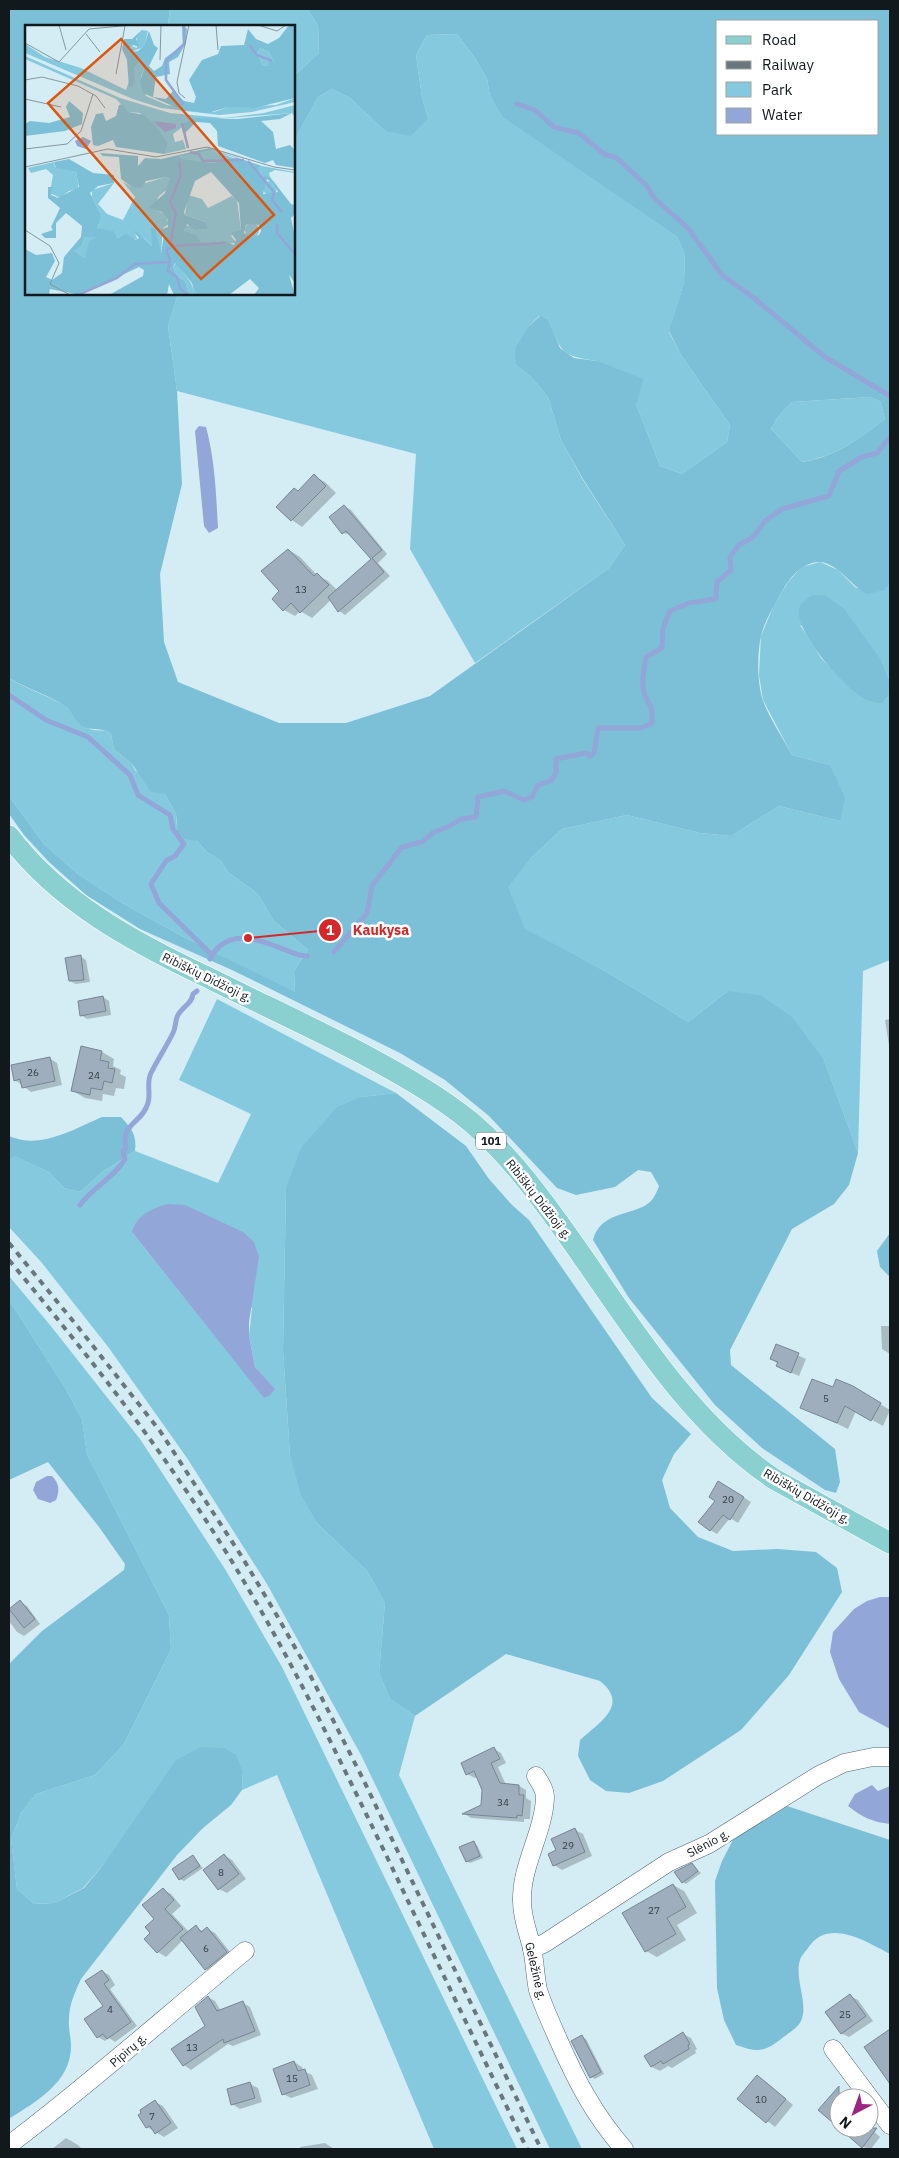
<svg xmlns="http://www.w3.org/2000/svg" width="899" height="2158" viewBox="0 0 899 2158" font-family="'IBM Plex Sans',sans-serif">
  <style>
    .green { fill: #85c9df; fill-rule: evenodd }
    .forest { fill: #7bc0d7; fill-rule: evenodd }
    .water { fill: #93a6d8 }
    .shadow { fill: #0003 }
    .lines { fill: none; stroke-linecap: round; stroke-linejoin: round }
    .stream { stroke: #93a6d8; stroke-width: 5 }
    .building { fill: #9eaebc; stroke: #768694 }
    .minor-casing { stroke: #53686f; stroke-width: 19 }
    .major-casing { stroke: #fff; stroke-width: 22 }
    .minor { stroke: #fff; stroke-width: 18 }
    .major { stroke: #8bd0d1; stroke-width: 21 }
    .rail { stroke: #68777c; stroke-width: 4; stroke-dasharray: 6 6; stroke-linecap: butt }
    .labels { text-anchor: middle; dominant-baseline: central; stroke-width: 5; stroke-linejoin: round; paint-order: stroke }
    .number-label { font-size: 10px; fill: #343e44 }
    .shield { fill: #fff; stroke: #585e60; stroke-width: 1 }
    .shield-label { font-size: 11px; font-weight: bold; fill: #11191c }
    .street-label { font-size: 12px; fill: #11191c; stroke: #fff }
    .inset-river { fill: none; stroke: #93a6d8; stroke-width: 2.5 }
    .inset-road { fill: none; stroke: #86989e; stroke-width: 1 }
    .view { fill: #dd560d; fill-opacity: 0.15; stroke: #dd560d; stroke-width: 2.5 }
    .inset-edge { fill: none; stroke: #11191c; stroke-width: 2.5 }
    .leader { fill: none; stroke: #d62828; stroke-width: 2 }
    .callout-dot { fill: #d62828; stroke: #fff; stroke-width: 2 }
    .mark-label { font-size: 15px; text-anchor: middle; font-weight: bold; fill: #fff }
    .callout-label { font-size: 14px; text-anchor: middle; font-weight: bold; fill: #d62828; stroke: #fff; stroke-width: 5; stroke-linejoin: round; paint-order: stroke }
  </style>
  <rect width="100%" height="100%" fill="#d4ecf4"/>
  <g class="green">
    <path d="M170,9H307L318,25L319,53L294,76V26H170L168,24Z"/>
    <path d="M457,34L475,58L487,79L490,96L504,117L677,237L685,255L684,282L669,332L681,355L730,425L727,442L682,474L660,466L636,404L597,361C561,356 561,352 548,319L539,316L528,327L516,365L531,377L548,397L561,440L583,480L625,545L609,568L475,663L410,549L416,454L177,391L168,326L178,294H294V141L318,97L332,89L350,98L385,131L428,118L422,97L416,55L427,35Z"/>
    <path d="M870,397L880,401L885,419C858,440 836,456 802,462L771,429L777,418L792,402Z"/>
    <path d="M820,562L838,570L856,588L885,590L890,584V681L882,661L800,625L821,658L843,681L872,702L883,703L890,694V960L863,971L858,1153L824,1060L728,991L688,1022C635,988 581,956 524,929L507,887L532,857L562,829L627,815L700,833L731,836L779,806L840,821L830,765L792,755L763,700L759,675L761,636L773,607L788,582L802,567Z"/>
    <path d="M9,678C27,689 46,695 64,705C71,709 80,724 90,729C97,732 104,728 111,734L114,749L132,764L135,770L165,794L176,814L177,826L197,841L207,852L221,861L228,872L258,894L273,920L308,950L294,971L295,993L178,934L122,903L78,874L44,844L9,796Z"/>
    <path d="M217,999L396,1093L361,1097L286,1188L283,1351L290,1455L318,1524L367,1571L385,1603L379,1673L390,1699L415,1716L399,1775L582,2149H550L361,1755L267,1584L187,1458L109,1348L42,1263L9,1227V1159L14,1155L49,1172L64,1188L80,1192L102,1172L135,1151L218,1183L251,1114L179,1080ZM132,1232L252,1308L249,1336L255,1367L274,1389L264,1397Z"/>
    <path d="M9,1276L50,1325L140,1439L225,1569L282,1667L517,2149H434L277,1775L242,1790L243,1772L104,1864L83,1888L55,1903L34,1904L17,1889L11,1839L21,1813L36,1794L95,1775L124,1744L171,1649L169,1615L87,1454L82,1419L64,1386L9,1300Z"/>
  </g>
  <g class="forest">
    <path d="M9,9H170L168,24L170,26H26V294H178L168,326L177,391L182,484L160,574L164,642L178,682L279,723H346L430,696L609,568L625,545L583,479L561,440L548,397L531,377L516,365L515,349L528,327L540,316L548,319L560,348L574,358L597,361L644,379L636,404L660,466L682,474L727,442L730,425L681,355L669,331L684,282L685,255L677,237L503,117L490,96L487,79L475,58L457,34L427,35L416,55L422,97L428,118L411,136L385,131L350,98L332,89L318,97L294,141V76L319,53L318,25L307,9H890V584L885,590L867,594C851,586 839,564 820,562C805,561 791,576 784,588C776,603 765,619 761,636C757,655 757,682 763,701C770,719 783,738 792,755L830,765L845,798L840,821L779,806L731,836L700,833L627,815L562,829L532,857L508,887L525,929C581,956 635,988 688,1022L728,991L760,995L792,1017L824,1060L858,1153L849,1185L834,1204L792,1229L730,1350L731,1365L835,1449L840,1482L836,1493L825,1490L762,1448L715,1405L629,1298L593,1240C600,1213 627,1216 646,1205C653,1201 656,1194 659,1186L651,1172L638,1170L615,1187L576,1195L557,1188L489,1116L445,1080L400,1053L232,970L140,929L86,895L49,862L24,835L9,814V796L44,844L78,874L122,903L178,934L295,992L294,971L308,950L273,920L258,894L228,872L221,861L207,852L197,841L185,839L178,832L176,814L165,794L151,792L132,764L114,749L111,734C103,727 92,731 82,726C74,721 72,710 65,706C47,694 27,689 9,678ZM878,21V134H718V21ZM870,397L880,401L885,419C859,439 835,457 802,462L771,429L777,418L792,402Z"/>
    <path d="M813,595H825L844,609L882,661L890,681V694L883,703C880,703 875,703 872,702C850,696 797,635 799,612C799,603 807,599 813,595Z"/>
    <path d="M396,1093L466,1146L489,1179L512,1205L529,1220L652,1398L691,1434L674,1454L662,1480L670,1508L698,1537L733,1551L778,1549L816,1552L837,1568L842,1592L789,1675L741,1730L663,1781L629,1793L606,1791L590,1780L578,1756L580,1740C599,1723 630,1705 600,1681L506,1654L415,1716L390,1699L379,1673L385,1603L367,1571L318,1524L301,1495L290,1455L283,1351L286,1188L301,1148L337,1107L361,1097Z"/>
    <path d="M102,1117H121C132,1129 137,1135 135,1151L102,1172L80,1192L64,1188L49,1172L15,1156L9,1159V1136C40,1150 74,1129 102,1117Z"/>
    <path d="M890,1233V1277L880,1267L877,1251Z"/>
    <path d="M9,1300L64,1386L82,1419L87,1454L169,1615L171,1649L124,1744L95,1775L36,1794L21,1813L11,1839L17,1889L34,1904L55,1903L84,1888L104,1864L176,1760L201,1747L224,1748L236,1755L243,1772L242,1790L231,1805L203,1828L177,1855L81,1979C75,1992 69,2005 69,2019C68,2028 71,2037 71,2046C71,2083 35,2102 9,2119V1664L42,1631L124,1570L125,1564L99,1527L48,1462L9,1480Z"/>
    <path d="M787,1806L890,1840V1954C867,1942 828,1917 808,1948C806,1951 801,1956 800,1960C794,1979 809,2004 801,2021C798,2028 787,2034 781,2039C763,2053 757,2052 736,2045L724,2020L717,1988L715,1881L722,1861L734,1838Z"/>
  </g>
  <g class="water">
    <path d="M199,426L206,427C215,460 216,494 218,528L209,533L204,526L195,431Z"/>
    <path d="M169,1204L185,1205L243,1232L254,1242L259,1257L249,1322V1336L255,1367L275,1389L270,1395L264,1398L132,1232C136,1215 154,1207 169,1204Z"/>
    <path d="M47,1476H52C59,1483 60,1490 56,1500L50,1503L38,1499L33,1490L36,1482Z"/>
    <path d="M880,1597H890V1729L859,1712L839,1679L830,1652L833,1632L854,1609L867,1601Z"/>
    <path d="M872,1785L878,1791L890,1786V1824C872,1822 862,1817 848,1806L855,1794Z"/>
  </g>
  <g class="shadow">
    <path d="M314,476L325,482L336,493L302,527L292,520L277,507L299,492Z"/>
    <path d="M344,506L351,510L387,554L378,563L390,576L345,615L339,611L331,600L312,618L300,611L295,616L284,610L281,591L289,550L300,557L317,575L328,581L337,590L373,559L351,535L343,533Z"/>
    <path d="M81,957L86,960L90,982L76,984L70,981Z"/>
    <path d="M103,997L109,1001L111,1015L87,1019L81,1015Z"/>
    <path d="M890,1019V1052L885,1020Z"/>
    <path d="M82,1048L102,1052L114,1059L113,1066L121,1070L120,1074L126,1077L124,1089L116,1088L114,1096L103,1094L102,1101L85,1098L73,1091Z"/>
    <path d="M49,1058L57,1063L62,1085L31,1092L15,1080Z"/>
    <path d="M881,1326H890V1354L882,1349Z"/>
    <path d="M777,1346L806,1359L799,1376L785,1370L772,1359Z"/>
    <path d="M852,1387L890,1410L883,1426L856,1411L848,1429L802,1407L833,1389Z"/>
    <path d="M719,1482L751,1502L738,1523L730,1518L717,1534L710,1530L717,1500Z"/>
    <path d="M20,1602L27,1606L40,1624L24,1636L17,1632L9,1621V1611Z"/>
    <path d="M494,1749L501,1753L506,1763L498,1767L506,1785L519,1786L526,1790V1798L531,1801L530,1819H524V1822L471,1818L465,1814L483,1806L484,1790L478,1777L475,1778L467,1774Z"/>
    <path d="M575,1830L583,1834L592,1856L562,1870L554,1865Z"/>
    <path d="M474,1843L477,1845L483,1858L470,1863L466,1861Z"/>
    <path d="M224,1855L232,1860L246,1879L227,1893L219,1889Z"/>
    <path d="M193,1857L203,1868L184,1881L180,1879Z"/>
    <path d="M692,1865L701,1873L686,1884L683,1882Z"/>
    <path d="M673,1885L684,1891L697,1913L677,1925L686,1940L657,1957L646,1951Z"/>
    <path d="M163,1890L171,1894L181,1906L172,1914L189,1932L196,1927L204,1932L208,1929L215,1933L234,1957L214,1973L206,1969L183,1940L166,1957L158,1952L152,1933Z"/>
    <path d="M102,1971L109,1975L115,1985L110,1989L137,2026L115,2042L109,2038L105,2041L98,2037L105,2006Z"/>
    <path d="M850,1996L858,2000L873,2021L849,2037L841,2033Z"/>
    <path d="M208,1997L215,2001L221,2011L243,2003L250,2007L261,2035L233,2046L228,2044L191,2070L184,2065L173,2050L207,2026Z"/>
    <path d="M683,2034L691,2038L697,2049L695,2050L696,2053L672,2068L668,2066L660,2071L652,2067Z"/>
    <path d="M582,2037L586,2039L604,2074L595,2079L591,2077L572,2042Z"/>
    <path d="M294,2062L302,2067L303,2071L312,2075L318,2089L291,2098L283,2094Z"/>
    <path d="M765,2081L793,2105L775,2127L739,2099Z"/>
    <path d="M250,2084L258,2088L262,2102L240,2109L232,2104Z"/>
    <path d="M155,2102L163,2106L178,2128L164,2137L147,2127Z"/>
    <path d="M869,2127L880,2137L871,2149L863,2147L841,2128Z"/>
    <path d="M66,2138L78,2145L82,2149H52Z"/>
    <path d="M325,2143L334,2149H300V2147Z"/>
  </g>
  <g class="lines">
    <g class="stream">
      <path d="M517,104L535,110L554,127L579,133L604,154L617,158L647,186L654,198L688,228L722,275L754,298L825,357L890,396"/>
      <path d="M9,695L46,720L88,737L130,775L138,795L170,815L173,829L184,844L175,856L166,861L151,884L159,903L212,955"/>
      <path d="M334,952L367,913L372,886L402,847L422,842L434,832L450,826L461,819L476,817L478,797L504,791L524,800L532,797L538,785L552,780L556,772V759L586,753L590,756L594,753L598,728H641L652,723C653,702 649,708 644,693C641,681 644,668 646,657L662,648L663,628L670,611L689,603L716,599L717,582L731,570L730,557L739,545L753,537L765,521L782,509L829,496L839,471L862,457L877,453L890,437"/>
      <path d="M210,959C230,921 269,945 299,955L307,956"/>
      <path d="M80,1205C92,1188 115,1177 125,1159L123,1151L126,1148C120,1123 142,1124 148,1103C151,1093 146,1083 151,1073C158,1059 166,1047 173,1033C176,1027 175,1020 178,1015C183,1006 192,1004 193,994L197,991"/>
    </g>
  </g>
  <g class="building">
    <path d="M314,474L326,486L291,521L276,507L294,488L298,491Z"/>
    <path d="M344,505L382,550L372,558L384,572L338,612L328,597L371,559L346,531L342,534L329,517Z"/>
    <path d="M288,549L314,576L317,573L329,585L300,613L291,603L283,611L272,599L279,591L261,571Z"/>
    <path d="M81,955L84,980L69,981L65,958Z"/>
    <path d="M103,996L106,1011L80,1016L78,1001Z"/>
    <path d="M81,1046L102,1051L100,1060L109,1062L108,1068L115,1069L112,1083L104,1081L102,1090L91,1088L90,1095L71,1091Z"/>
    <path d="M50,1057L55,1081L22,1088L20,1079L14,1081L11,1065Z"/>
    <path d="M776,1344L799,1353L791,1373L776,1366L778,1362L770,1359Z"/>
    <path d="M812,1379L833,1387L836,1379L853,1386L881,1403L871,1421L845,1406L837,1423L800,1408Z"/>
    <path d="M718,1481L744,1497L730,1520L723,1515L710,1531L698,1522L715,1501L709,1497Z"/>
    <path d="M20,1600L35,1619L24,1628L9,1609Z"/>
    <path d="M494,1747L500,1759L491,1763L500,1783L519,1785V1795H524L522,1816L517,1815V1818L462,1814L481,1805L482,1790L474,1771L466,1775L461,1763Z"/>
    <path d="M575,1828L585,1852L553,1866L548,1854L556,1850L551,1839Z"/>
    <path d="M474,1841L480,1856L466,1862L459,1847Z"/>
    <path d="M224,1854L239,1874L218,1890L203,1870Z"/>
    <path d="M193,1855L200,1866L179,1880L172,1869Z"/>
    <path d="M692,1863L698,1871L682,1883L674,1872Z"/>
    <path d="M673,1884L686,1907L667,1918L676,1934L645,1952L622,1913Z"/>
    <path d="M163,1888L174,1900L165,1909L183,1929L157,1953L144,1939L150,1933L145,1927L154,1919L142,1905Z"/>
    <path d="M196,1925L201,1932L207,1927L227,1952L205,1970L180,1938Z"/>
    <path d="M102,1970L109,1980L104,1984L131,2022L107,2039L103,2034L97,2038L84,2019L103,2006L85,1981Z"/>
    <path d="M850,1994L866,2016L841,2034L825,2012Z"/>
    <path d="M208,1996L217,2011L243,2001L255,2031L224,2043L223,2039L183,2066L171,2049L205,2026L195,2007Z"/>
    <path d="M890,2029V2084L864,2047Z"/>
    <path d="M683,2032L690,2044L688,2045L689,2049L663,2064L661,2061L651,2067L644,2056Z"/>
    <path d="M582,2035L601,2072L590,2078L571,2041Z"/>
    <path d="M294,2061L298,2071L305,2069L310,2085L282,2095L273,2069Z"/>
    <path d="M757,2075L786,2099L766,2123L737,2099Z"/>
    <path d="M250,2082L255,2098L231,2105L227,2089Z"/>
    <path d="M839,2086V2128L818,2110Z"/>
    <path d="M155,2100L171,2123L155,2134L150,2126L146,2128L138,2115L141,2113L140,2110Z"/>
    <path d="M839,2128H877L862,2148Z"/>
  </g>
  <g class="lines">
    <defs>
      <g id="minor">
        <path d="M536,1776C540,1783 545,1789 545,1797C544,1832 521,1865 522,1901C522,1918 528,1932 532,1948C535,1962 535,1976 538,1990C543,2006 551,2023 558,2039C576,2080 594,2115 624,2149"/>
        <path d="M532,1949L545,1943L669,1862L709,1844L819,1775L844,1763L873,1757H890"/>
        <path d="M833,2049L890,2125"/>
        <path d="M9,2145C90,2084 166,2016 245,1951"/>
      </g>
      <path id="major" d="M9,836C59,902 133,942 207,977C259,1003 311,1027 363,1054C400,1074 438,1095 471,1122C505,1151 532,1186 558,1222C623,1311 681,1416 774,1479L890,1543"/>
    </defs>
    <use href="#minor" class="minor-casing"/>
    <use href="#major" class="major-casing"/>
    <use href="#minor" class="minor"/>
    <use href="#major" class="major"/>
    <g class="rail">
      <path d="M9,1243L78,1327L160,1431L242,1557L276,1614L305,1665L363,1779L541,2149"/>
      <path d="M9,1260C89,1356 166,1454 231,1560C290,1656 339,1758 388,1859C434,1956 481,2053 527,2149"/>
    </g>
  </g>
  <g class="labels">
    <g class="number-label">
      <text x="301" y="589">13</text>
      <text x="33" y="1072">26</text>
      <text x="94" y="1075">24</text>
      <text x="826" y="1398">5</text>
      <text x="728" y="1499">20</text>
      <text x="503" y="1802">34</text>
      <text x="568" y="1845">29</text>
      <text x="221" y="1872">8</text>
      <text x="654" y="1910">27</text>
      <text x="206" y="1948">6</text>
      <text x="110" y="2009">4</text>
      <text x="845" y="2014">25</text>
      <text x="192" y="2047">13</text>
      <text x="292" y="2078">15</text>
      <text x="761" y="2099">10</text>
      <text x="152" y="2116">7</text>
    </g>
    <rect class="shield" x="476" y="1132.5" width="30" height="17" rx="4"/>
    <g class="shield-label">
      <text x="491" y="1141">101</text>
    </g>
    <g class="street-label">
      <text transform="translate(207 977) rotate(26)">Ribiškių Didžioji g.</text>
      <text transform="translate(539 1199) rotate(52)">Ribiškių Didžioji g.</text>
      <text transform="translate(807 1496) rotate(30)">Ribiškių Didžioji g.</text>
      <text transform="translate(708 1843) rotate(-28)">Slėnio g.</text>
      <text transform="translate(536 1971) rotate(77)">Geležinė g.</text>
      <text transform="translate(128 2050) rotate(-41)">Pipirų g.</text>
    </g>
  </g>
  <g transform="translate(25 25)">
    <rect width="270" height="270" fill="#d4ecf4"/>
    <path d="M117,5L123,6L119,22L106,27V21L112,23V11ZM0,19L20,32L56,43L101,65L110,39L114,37L119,44L116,52L121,71L142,80L189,87L203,82L251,80L270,73V77L227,87L194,90L136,83L108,74L0,28ZM235,23L244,27L252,41L245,34L243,40L238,41L232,28ZM0,31L95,73L145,88L199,93L239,88L270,80V92L267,88L166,96L148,109L150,117L158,115L161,124L139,129L115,88L104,87L91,74L0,34ZM175,125H186L211,134L188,138L157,135L155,130ZM29,137L30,142L51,147L53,158V164L44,166L35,173L25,168L28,150L21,144L6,148L3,143ZM237,141L270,147V148L250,145L244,148L245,152L238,153L233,147V143ZM141,152L145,154V162L133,172L131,185L140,189L144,199L138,203L136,228L128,211L127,221L120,214L110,209L113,215L98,211L94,213L72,203L77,192L67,172V165L89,158L73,179L82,189L98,195L110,172L98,157L107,162ZM238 163a7 7 0 1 1 14 0a7 7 0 1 1-14 0ZM163,170L177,174L183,183L207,171L212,175L216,205L206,211L212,218L177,219L168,209L159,207L160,200L175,203L181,197L160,190ZM220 205a7 7 0 1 1 14 0a7 7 0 1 1-14 0ZM60,212H72L60,233L50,226L57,221ZM151,238L166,258L169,266L176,269L165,270L160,256L152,251L148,242Z" fill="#85c9df"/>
    <path d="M157,0L162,4L161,18L153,32L144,37L145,49L131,52L128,72L141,74L148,66L159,76L169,78L171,72L164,55L177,35L193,29L196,21L219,20L223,4L231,14L243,19L254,13L264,0H270V73L229,83L203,82L183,88L157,85L118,68L115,57L119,44L114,37L109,42L110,59L104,63L102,35L97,24L99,14H107L117,5L111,14L115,22L108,20L105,23L106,27L113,26L119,21L124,6L129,20L133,23L124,41L129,46L137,41L140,33L158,20ZM235,23L244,27L250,38L244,33L243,40L238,41L232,28ZM44,76L58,88L57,99L40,106L0,111V99L5,96L24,98L45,92L41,82ZM97,79L104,87L119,90L130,100L143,118L139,129L91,122L88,115L73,121L68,120L66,102L71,89L78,88L81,96L91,91L94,80ZM267,88L255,94L236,96L248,107L251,124L265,120L270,125V143L251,140L248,135L240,138L193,121L192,106L185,98L171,97L160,108L157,106L158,99L168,93L212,94ZM184,123L237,141L233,143L235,151L245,152L266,179L270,180V189L266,193L270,212V258L264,250L270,270H229L234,263L225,254L204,270H175L169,266L167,258L150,238L148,242L152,251L160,256L165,270H149L144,259L142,270H84L118,251L119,245L114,242L55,270L25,264L24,270H0V224L11,230L27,228L30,236L21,252L27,255L37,248L39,232L56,212L57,201L41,188L31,198V213H20L16,209L28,205L26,202L35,183L23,173V162H28L26,170L33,173L54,162L51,147L31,143L29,137L44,134L68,148L89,150V158L73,161L65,168L77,192L72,203L88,206L93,213L101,209L111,215L114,213L109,207L111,206L127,221L126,203H130L136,228L139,210L135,205L143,202V195L137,187L123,183L140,168L145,154L141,152L121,156L117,163L107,162L96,154L94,132L78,131L75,128L113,131V141L120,133L136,134ZM186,125L211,133L188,138L157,134L155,131ZM186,147L214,178L216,205L206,208L211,215L209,220L200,216L177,219L171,210L159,206L162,199L170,205L183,203L181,197L160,190L159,187L170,156ZM242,154L249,159L253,167L238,169ZM225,199L234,200L236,206L234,210L225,211L219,208L221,200ZM60,212H72L64,216L60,233L50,226L57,221Z" fill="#7bc0d7" fill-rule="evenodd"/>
    <path d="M128,96L151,99V103L140,107ZM58,112L66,116L61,124L52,121L50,116Z" fill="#93a6d8"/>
    <path class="inset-river" d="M159,0V19L141,36V55L159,80M224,20L232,30L247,36M157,98L163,123M165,127L174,129L178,136L219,135M154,136L156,150L145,177L151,188L146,215L148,221L141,225L145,235L143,246L152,252L155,263L163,270M223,136L249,167L247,175L257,187M252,199V208L270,229M149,221L200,218M55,269L92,253L110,239L144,237"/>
    <path class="inset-road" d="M34,0L41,25M191,0L193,25M233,0L252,6L261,0M61,9L75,27M0,18L34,37L64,4L107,0M135,35L136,0M91,49L100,1M0,55L17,52L53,61L71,71L80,83M160,73L154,68L152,57L164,0M0,74L36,82M0,124L42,119L56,106L68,69M0,142L83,124L131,132L182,122L249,142L270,145M0,205L25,221L34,238L25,259L45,270"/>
    <path class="view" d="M96,14L249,190L176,254L23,78Z"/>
    <rect width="270" height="270" class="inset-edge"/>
  </g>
  <path class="leader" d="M248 938L330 930"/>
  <g class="callout-dot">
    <circle cx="248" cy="938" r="5"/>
    <circle cx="330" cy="930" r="12"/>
  </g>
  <g class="mark-label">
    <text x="330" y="935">1</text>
  </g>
  <g class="callout-label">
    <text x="381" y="935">Kaukysa</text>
  </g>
  <rect width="899" height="2158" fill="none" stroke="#11191c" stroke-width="20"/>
  <rect x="716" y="20" width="162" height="115" fill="#ffffff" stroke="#a0a3a4"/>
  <rect x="726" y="36" width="25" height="8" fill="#8bd0d1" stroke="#a0a3a4"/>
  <text x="762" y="45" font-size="15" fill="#11191c">Road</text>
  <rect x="726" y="61" width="25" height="8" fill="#68777c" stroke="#a0a3a4"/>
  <text x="762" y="70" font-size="15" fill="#11191c">Railway</text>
  <rect x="726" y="82" width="25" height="15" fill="#85c9df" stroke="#a0a3a4"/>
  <text x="762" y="95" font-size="15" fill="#11191c">Park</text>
  <rect x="726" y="108" width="25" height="15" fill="#93a6d8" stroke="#a0a3a4"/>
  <text x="762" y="120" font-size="15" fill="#11191c">Water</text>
  <g transform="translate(854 2113) rotate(221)"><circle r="24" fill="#ffffff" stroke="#a0a3a4"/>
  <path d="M0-4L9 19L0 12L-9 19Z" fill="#9a247e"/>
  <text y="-8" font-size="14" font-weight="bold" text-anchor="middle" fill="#11191c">N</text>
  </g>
</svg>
